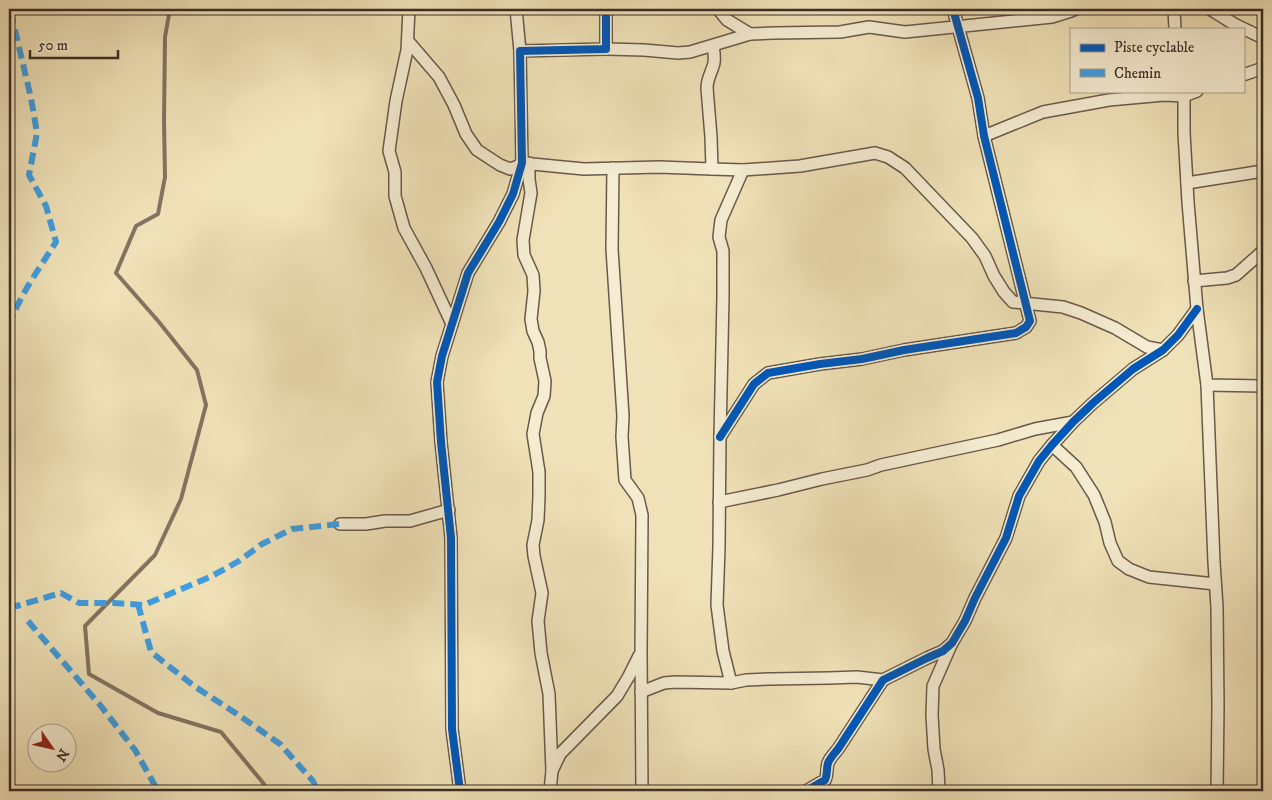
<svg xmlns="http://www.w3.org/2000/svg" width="1272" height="800" viewBox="0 0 1272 800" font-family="'IM FELL DW Pica',serif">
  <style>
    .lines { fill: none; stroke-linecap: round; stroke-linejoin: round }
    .stream { stroke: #827461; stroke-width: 4 }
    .street-casing { stroke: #685a4b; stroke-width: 14 }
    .street { stroke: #f5ecd1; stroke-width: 11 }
    .quiet { stroke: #3f9de0; stroke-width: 6; stroke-dasharray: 12 6; stroke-linecap: butt }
    .cycleway-casing { stroke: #f5ecd1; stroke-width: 11 }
    .cycleway { stroke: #0057b8; stroke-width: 8 }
  </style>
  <rect width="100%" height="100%" fill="#f0e2b8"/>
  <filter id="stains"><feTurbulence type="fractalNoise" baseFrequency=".004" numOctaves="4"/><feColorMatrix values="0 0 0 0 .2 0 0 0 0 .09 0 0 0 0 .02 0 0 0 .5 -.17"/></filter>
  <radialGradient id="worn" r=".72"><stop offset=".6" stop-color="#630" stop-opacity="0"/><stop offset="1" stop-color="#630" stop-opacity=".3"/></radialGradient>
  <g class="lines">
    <path class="stream" d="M170,9L165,37L164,121L165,177L158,214L136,226L116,273L159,322L197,370L206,405L181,499L155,555L85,626L89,674L158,713L221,732L264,784L266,791"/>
    <defs>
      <g id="street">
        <path d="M409,9L407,50L396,101L389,151L395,172V196L404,228L426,268L452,324"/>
        <path d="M516,9L520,51"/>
        <path d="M718,9L727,20L750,34"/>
        <path d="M1174,9L1175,29"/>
        <path d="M1210,9L1234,24L1263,38"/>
        <path d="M408,41L439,77L454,105L466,134L477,150L500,165L510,169L516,167L522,163L584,169L659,167L712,169L711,137L707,88C707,78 712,72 714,63C715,57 714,52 713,46"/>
        <path d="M606,49L644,50L678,53L690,52L750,34L774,33L840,32L869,27L905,32L1052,17L1071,11L1076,9"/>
        <path d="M1243,75L1263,68"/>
        <path d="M1184,91V133L1188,202L1197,309L1207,385L1263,386"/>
        <path d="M984,136L1043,112L1109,100L1164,95L1184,96L1197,91"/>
        <path d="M529,163V179L531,193L523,240L524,255L533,275L534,291L531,319L533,331L538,342L540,351V358L545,381L544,396L537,413L533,434L539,472V496L538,520L533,545L534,556L542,593L538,621L541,653L549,694L552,771"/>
        <path d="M613,168L612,249L623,416L622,437L625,480L638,498L642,515L641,652L642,791"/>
        <path d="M712,169L743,170L800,166L875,153L888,157L905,168L972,238L985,256L994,276L1004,292L1013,302L1063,307L1081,313L1115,328L1147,347L1163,350"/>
        <path d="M1187,183L1263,171"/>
        <path d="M1194,281L1227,278L1236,275L1263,251"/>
        <path d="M1207,385L1214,562L1217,607L1218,706L1217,791"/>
        <path d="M720,437L754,384L768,373L820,364L862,359L904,350L1016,333L1026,327L1030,321L984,136L978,98L953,9"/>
        <path d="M1052,445L1076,467L1094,495L1105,522L1110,543L1118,561L1129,569L1149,577L1215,584"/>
        <path d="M719,502L778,490L822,479L867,470L881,465L998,440L1035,429L1073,422"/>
        <path d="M340,524H366L385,521H410L449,510"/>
        <path d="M731,683L723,651L717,605L719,547L720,437L723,297V251L719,237L721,220L743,170"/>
        <path d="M641,692L664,683L675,682L731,683L746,680L770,679L829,678L857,677L883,680"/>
        <path d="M460,791L452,729L451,538L441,442L437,382L442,356L468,273L499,222L513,194L522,163L520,51L606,49V9"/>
        <path d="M550,791L552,771L560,754L617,696L629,676L639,656"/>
        <path d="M806,791L825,780C828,774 826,770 828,763C830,758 834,754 838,749L883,680L927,658L943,651L952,643L965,621L975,598L1006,538L1019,496L1039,461L1052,445L1073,422L1093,403L1133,369L1163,350L1178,335L1197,309"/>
        <path d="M939,791L938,770L934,749L932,715L933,686L951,645"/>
      </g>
    </defs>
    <use href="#street" class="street-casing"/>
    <use href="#street" class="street"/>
    <g class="quiet">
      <path d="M9,326C19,296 39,269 56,242L46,206L29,175L37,133L31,98L10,9"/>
      <path d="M9,604L17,606L61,593L79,603H114L144,605L212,576L239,561L262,544L292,529L340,524"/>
      <path d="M138,604L151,652L194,686L237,714L280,744L313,781L317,791"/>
      <path d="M28,621L100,705L135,750L158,791"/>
    </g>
    <defs>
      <g id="cycleway">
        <path d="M720,437L754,384L768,373L820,364L862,359L904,350L1016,333L1026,327L1030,321L984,136L978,98L953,9"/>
        <path d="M460,791L452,729L451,538L441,442L437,382L442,356L468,273L499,222L513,194L522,163L520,51L606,49V9"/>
        <path d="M806,791L825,780C828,774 826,770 828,763C830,758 834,754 838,749L883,680L927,658L943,651L952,643L965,621L975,598L1006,538L1019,496L1039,461L1052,445L1073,422L1093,403L1133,369L1163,350L1178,335L1197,309"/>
      </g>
    </defs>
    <use href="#cycleway" class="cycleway-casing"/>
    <use href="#cycleway" class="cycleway"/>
  </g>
  <rect width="1272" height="800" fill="none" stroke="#f0e2b8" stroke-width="30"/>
  <rect x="10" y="10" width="1252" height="780" fill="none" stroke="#3b2d27" stroke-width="2.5"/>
  <rect x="15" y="15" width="1242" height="770" fill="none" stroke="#3b2d27"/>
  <rect x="1070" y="28" width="175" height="65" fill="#f5ecd1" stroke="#aba08d"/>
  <rect x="1080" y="44" width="25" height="8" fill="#0057b8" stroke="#aba08d"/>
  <text x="1114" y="52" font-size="15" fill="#3b2d27">Piste cyclable</text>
  <rect x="1080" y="69" width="25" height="8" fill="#3f9de0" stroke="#aba08d"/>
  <text x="1114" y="78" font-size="15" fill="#3b2d27">Chemin</text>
  <g transform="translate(52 748) rotate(124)"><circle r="24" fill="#f5ecd1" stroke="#aba08d"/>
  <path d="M0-4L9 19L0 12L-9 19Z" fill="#8f2418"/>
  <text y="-8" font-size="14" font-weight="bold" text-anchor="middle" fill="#3b2d27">N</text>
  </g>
  <path d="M30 50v8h88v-8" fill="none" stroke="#3b2d27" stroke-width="2.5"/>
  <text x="38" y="50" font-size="15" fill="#3b2d27" stroke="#f5ecd1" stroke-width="4" paint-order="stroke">50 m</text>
  <rect width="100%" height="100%" filter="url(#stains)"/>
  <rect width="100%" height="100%" fill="url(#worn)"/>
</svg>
